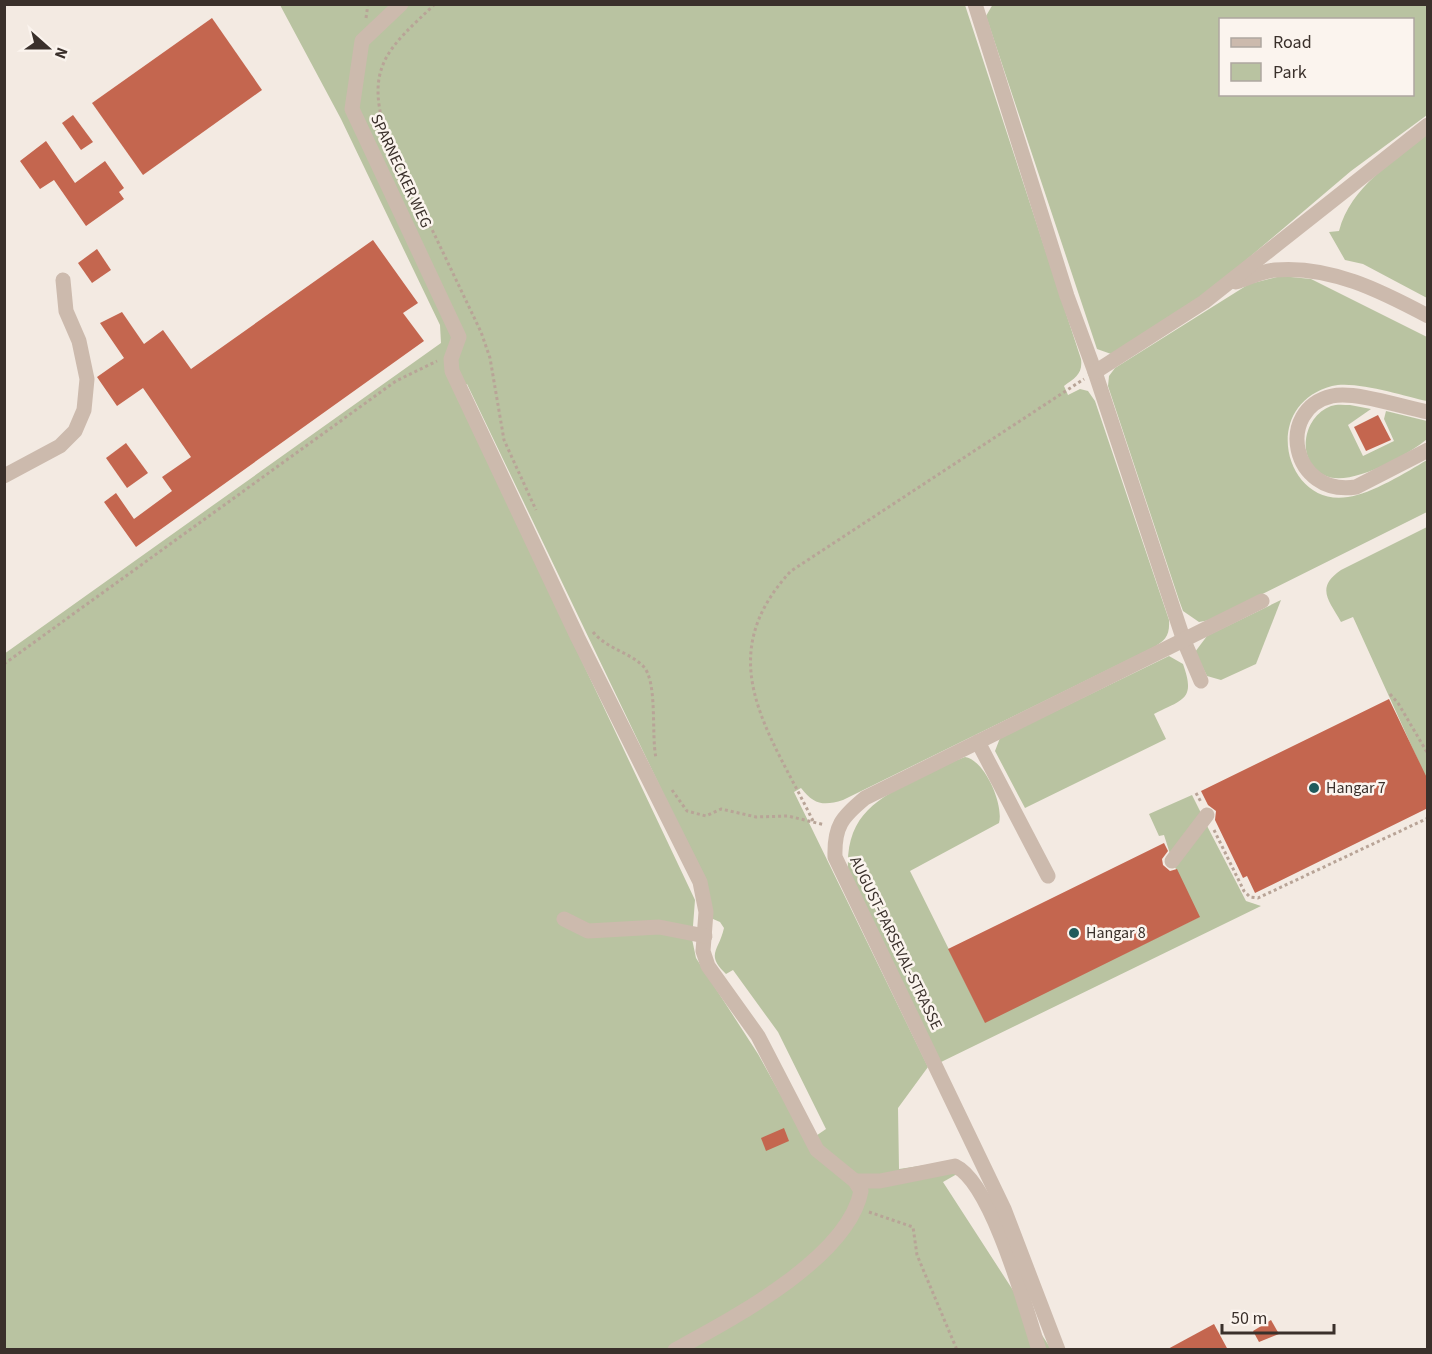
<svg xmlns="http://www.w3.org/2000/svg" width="1432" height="1354" viewBox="0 0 1432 1354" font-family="'Source Sans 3',sans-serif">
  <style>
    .green { fill: #b9c3a1; fill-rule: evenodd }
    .building { fill: #c4664f }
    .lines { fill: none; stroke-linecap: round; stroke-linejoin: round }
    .path { stroke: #b8a497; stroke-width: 3; stroke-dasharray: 3 3; stroke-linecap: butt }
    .minor { stroke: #ccbaad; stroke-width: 15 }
    .poi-dot { fill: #215b5c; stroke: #fbf4ee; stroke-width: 2 }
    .labels { text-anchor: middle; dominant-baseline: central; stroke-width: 5; stroke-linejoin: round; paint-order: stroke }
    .street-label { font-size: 16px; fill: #3a302b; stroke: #fbf4ee }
    .poi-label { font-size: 16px; fill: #3a302b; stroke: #fbf4ee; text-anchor: start }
  </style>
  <rect width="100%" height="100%" fill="#f3eae2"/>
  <g class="green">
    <path d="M993,4L1427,5V115L1351,171L1206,294L1114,355L1097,349L986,16ZM1220,20H1412V94H1220Z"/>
    <path d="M280,5H965L1081,359C1083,374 1075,378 1064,386L1068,395L1080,389L1088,391L1095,401L1169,620C1170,636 1165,641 1152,648L843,800C824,806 814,805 801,788L794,792L928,1067L898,1108L899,1169L953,1161L964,1170L943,1182L1051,1349H5L4,654L441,343L440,325L341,119ZM467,384L700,870L713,919L720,922L724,928C719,951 705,954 726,974L733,970L778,1032L826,1129L807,1142L758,1054L696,958L692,939L695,900L454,391Z"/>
    <path d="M1427,134V298L1363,264L1345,260L1329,232L1339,231C1351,186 1393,162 1427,134Z"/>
    <path d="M1281,276L1311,279L1427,337V401C1404,396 1355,380 1332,386C1258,406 1286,508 1348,497C1371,494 1407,472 1427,460V512L1210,620L1199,622L1183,611L1179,600L1108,386L1109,376L1115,368L1249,284Z"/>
    <path d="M1350,405L1371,409L1348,425L1363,456L1394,441L1384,419L1386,411L1427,421V439C1408,455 1351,487 1326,476C1295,462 1302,417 1331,406C1337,404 1344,405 1350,405Z"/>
    <path d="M1427,527V780L1353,617L1341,622C1329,600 1315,588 1341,570Z"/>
    <path d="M1281,600L1256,664L1221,680L1207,676L1195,652L1207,636Z"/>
    <path d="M1169,656L1183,664C1196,700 1183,699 1154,714L1166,739L1025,808L995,751L1000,738Z"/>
    <path d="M965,757C985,760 1004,805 999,823L910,871L985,1022L1199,917L1174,865L1205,822L1246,901L1261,906L939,1063L848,869C846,816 876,799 919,778C934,771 949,763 965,757Z"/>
    <path d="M1192,795L1202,815L1171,857L1164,835L1159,836L1149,814Z"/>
  </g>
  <g class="building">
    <path d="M212,18L262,90L143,175L92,103Z"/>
    <path d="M73,115L93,142L81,150L62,123Z"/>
    <path d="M46,141L75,183L105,161L124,188L119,192L124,199L86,226L54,180L40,189L20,161Z"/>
    <path d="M373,240L418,303L403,313L424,341L136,547L104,502L116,493L134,519L172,491L162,477L191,457L143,388L117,406L97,377L124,358L100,323L122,312L144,344L163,330L191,369Z"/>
    <path d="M97,249L111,270L92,283L78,263Z"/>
    <path d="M1378,415L1391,440L1366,451L1354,427Z"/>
    <path d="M126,443L148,473L127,488L106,458Z"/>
    <path d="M1389,699L1428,780V808L1255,893L1247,876L1243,878L1215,820L1216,811L1208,805L1201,791Z"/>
    <path d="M1164,843L1168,851L1162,859L1163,865L1170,871L1177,869L1200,917L985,1023L948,949Z"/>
    <path d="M784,1128L789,1141L766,1151L761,1138Z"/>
    <path d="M1271,1320L1279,1334L1259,1342L1253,1331Z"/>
    <path d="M1214,1324L1228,1350H1166Z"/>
  </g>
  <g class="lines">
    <g class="path">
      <path d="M435,4C390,47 365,65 385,131L481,332L490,358L504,440L536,510"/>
      <path d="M366,18L368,4"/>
      <path d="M593,632C607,649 629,652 643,666C658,681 651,735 656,758"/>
      <path d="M4,664L396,381L437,361"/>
      <path d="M1390,694L1398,703L1428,754"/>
      <path d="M672,790L687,811L706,816L721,809L756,817L788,816L825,825"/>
      <path d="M1196,793L1201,802"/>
      <path d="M813,821C770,732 709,659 791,571L1084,379"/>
      <path d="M1214,830L1244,891L1250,897L1258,898L1428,818"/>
      <path d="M869,1212L913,1227L917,1255L957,1350"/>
    </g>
    <g class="minor">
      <path d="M401,4L362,41L352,109L459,337L451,359L452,371L578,638L700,882L706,912L703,951L708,966L758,1036L817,1150L855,1181L861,1191C848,1258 732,1319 675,1350"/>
      <path d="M975,4L1067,296L1095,372L1184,641L1201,681"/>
      <path d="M1236,282C1248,278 1263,271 1275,270C1330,265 1381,291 1428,316"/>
      <path d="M1095,372L1204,302L1428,125"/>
      <path d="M1428,412C1402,407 1356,391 1332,396C1275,409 1291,497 1356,487L1428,450"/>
      <path d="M4,476L60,446L75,431L84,410L87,379L79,341L66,311L63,280"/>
      <path d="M978,742L1048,876"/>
      <path d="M1172,861L1207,815"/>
      <path d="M564,919L588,931L659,927L705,936"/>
      <path d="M855,1181H880L955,1166C992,1183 1026,1309 1039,1350"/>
      <path d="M1058,1350L1004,1209L835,857C834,826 842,817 865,798L1262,601"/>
    </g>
  </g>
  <g class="poi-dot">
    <circle cx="1314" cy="788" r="6"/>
    <circle cx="1074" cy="933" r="6"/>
  </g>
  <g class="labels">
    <g class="street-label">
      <text transform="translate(401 171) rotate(65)">SPARNECKER WEG</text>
      <text transform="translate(896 943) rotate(64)">AUGUST-PARSEVAL-STRASSE</text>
    </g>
    <g class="poi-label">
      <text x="1326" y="788">Hangar 7</text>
      <text x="1086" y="933">Hangar 8</text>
    </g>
  </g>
  <rect width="1432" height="1354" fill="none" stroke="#3a302b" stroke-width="12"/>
  <rect x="1219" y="18" width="195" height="78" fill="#fbf4ee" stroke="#aea6a0" stroke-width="1.5"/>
  <rect x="1231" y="38" width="30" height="9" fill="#ccbaad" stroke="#aea6a0" stroke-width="1.5"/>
  <text x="1273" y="48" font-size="18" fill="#3a302b">Road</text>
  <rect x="1231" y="63" width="30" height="18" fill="#b9c3a1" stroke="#aea6a0" stroke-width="1.5"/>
  <text x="1273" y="78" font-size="18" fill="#3a302b">Park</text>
  <g transform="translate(48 48) rotate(111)" stroke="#fbf4ee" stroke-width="4.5" paint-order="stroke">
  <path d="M0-4.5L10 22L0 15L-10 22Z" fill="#3a302b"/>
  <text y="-9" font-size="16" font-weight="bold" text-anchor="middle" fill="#3a302b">N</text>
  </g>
  <path d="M1222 1324v9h112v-9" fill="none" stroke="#3a302b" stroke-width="3"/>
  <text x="1231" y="1324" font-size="18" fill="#3a302b" stroke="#fbf4ee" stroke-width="4.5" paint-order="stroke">50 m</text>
</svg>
